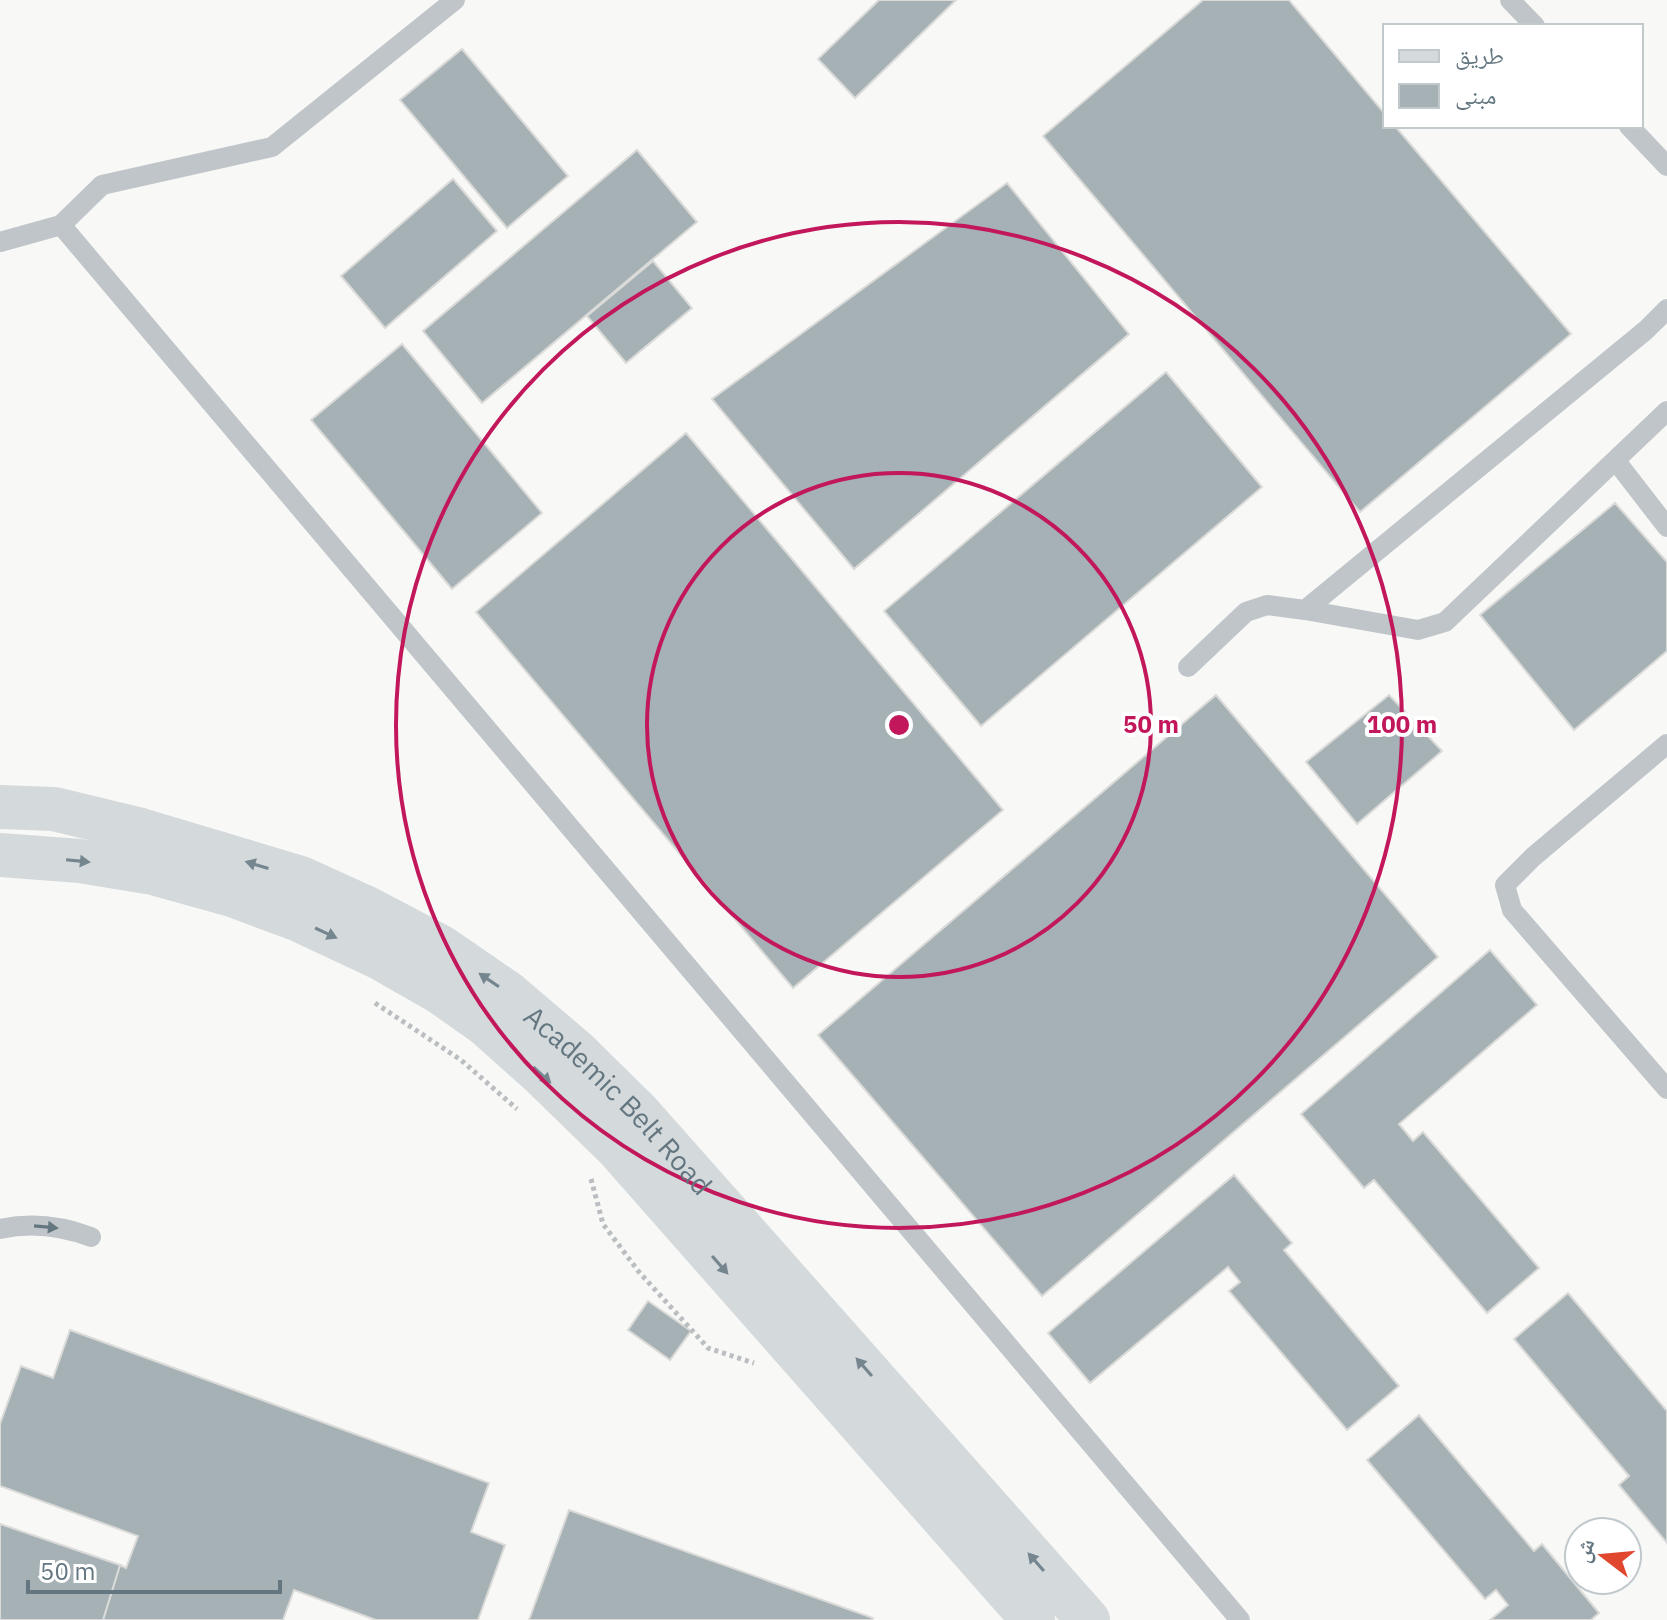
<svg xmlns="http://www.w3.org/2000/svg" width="1667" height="1620" viewBox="0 0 1667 1620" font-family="'IBM Plex Sans','Noto Naskh Arabic',sans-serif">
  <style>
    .building { fill: #a6b1b5; stroke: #dadad8; stroke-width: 2 }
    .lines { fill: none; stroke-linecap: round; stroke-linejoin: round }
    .path { stroke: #babec0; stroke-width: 5; stroke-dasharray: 4 4; stroke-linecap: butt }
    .lane { stroke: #bfc5c8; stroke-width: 20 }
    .secondary { stroke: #d4d9dc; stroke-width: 44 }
    .oneway { fill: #75868f }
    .oneway2 { fill: #647781 }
    .ring { fill: none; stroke: #c2185b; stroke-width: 4 }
    .labels { text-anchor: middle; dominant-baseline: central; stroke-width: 8; stroke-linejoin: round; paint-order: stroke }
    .street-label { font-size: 28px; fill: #647781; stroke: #fff }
    .centre { fill: #c2185b; stroke: #fff; stroke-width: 4 }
    .ring-label { font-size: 24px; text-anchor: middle; font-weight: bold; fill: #c2185b; stroke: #fff; stroke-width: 8; stroke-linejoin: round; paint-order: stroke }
  </style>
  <rect width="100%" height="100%" fill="#f8f8f6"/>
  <g class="building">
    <path d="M879,0H956L855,98L818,59Z"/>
    <path d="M1203,0H1289L1385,114V126H1395L1571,334L1360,512L1043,136Z"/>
    <path d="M462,49L568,176L507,228L400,100Z"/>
    <path d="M637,150L697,222L482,403L423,331Z"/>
    <path d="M453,179L497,231L385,328L341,276Z"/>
    <path d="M1007,183L1129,334L854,569L712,399Z"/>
    <path d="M653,261L692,308L626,363L587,316Z"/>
    <path d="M402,344L542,513L452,589L311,420Z"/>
    <path d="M1166,372L1262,487L981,726L884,611Z"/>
    <path d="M686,433L1003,810L793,988L476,612Z"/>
    <path d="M1615,503L1667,562V651L1574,730L1480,615Z"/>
    <path d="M1216,695L1438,957L1042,1296L818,1035Z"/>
    <path d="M1389,695L1442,751L1357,824L1306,762Z"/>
    <path d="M1490,950L1537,1005L1399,1124L1413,1141L1423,1132L1539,1268L1487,1313L1374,1180L1364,1188L1301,1114Z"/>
    <path d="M1234,1175L1292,1243L1284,1250L1399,1386L1347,1430L1229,1291L1240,1282L1228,1267L1090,1383L1048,1333Z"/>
    <path d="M1568,1293L1667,1411V1543L1619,1485L1629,1476L1514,1339Z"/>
    <path d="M648,1301L691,1331L670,1360L628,1330Z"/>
    <path d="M70,1330L489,1483L471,1532L505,1545L478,1620H376L294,1590L283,1620H103L120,1565L126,1568L138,1536L0,1486V1424L21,1366L53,1378Z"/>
    <path d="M1419,1415L1534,1551L1542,1544L1599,1613L1591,1620H1490L1508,1605L1496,1590L1485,1599L1367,1460Z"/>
    <path d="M569,1510L873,1618L872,1620H529Z"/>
    <path d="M0,1524L120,1565L103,1620H0Z"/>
  </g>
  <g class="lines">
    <g class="path">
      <path d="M375,1003L461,1060L517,1109"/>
      <path d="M591,1179L603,1224L639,1272L708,1348L754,1363"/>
    </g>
    <g class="lane">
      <path d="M1510,0L1535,26"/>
      <path d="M1629,126L1667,166"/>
      <path d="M61,225L1240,1620"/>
      <path d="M0,242L61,225L102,185L272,147L455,0"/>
      <path d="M1616,461L1667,527"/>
      <path d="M1305,610L1418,630L1445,622L1667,411"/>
      <path d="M1188,667L1246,612L1267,605L1305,610L1646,330L1667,309"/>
      <path d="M1667,744L1533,857L1505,885L1512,910L1667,1089"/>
      <path d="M0,1229C31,1222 62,1226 91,1237"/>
    </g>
    <g class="secondary">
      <path id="s1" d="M0,807L54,809L141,830L301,878L367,908L441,947L508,993L576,1051L640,1114L1088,1620"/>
      <path d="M0,855L80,861L153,873L232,895L299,920L378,957L441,993L485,1024L540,1073L617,1148L1033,1620"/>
    </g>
  </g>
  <defs><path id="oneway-solid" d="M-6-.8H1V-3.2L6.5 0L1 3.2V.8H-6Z" transform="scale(2)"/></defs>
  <g class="oneway">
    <use href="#oneway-solid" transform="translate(78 861) rotate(6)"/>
    <use href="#oneway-solid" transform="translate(257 865) rotate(-163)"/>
    <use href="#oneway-solid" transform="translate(326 933) rotate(25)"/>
    <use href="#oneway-solid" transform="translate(489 980) rotate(-146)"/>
    <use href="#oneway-solid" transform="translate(542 1075) rotate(43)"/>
    <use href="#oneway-solid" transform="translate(720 1265) rotate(49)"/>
    <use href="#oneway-solid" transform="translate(864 1367) rotate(-131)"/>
    <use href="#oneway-solid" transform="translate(1036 1562) rotate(-131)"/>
  </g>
  <use class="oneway2" href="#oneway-solid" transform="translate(46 1227) rotate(5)"/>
  <g class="ring">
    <circle cx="899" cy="725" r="252"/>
    <circle cx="899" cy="725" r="503"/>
  </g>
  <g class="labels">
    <g class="street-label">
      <text stroke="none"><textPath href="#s1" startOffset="702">Academic Belt Road</textPath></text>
    </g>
  </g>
  <circle cx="899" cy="725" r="12" class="centre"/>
  <g class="ring-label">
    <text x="1151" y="733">50 m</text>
    <text x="1402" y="733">100 m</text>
  </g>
  <rect x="1383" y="24" width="260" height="104" fill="#ffffff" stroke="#c1c9cd" stroke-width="2"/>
  <rect x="1399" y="50" width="40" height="12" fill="#d4d9dc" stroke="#c1c9cd" stroke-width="2"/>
  <text x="1455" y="64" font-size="24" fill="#647781">طريق</text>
  <rect x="1399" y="84" width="40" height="24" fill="#a6b1b5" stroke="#c1c9cd" stroke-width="2"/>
  <text x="1455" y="104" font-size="24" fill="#647781">مبنى</text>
  <g transform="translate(1603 1556) rotate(286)"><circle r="38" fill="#ffffff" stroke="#c1c9cd" stroke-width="2"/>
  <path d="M0-6L14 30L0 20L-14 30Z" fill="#e1462e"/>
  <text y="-12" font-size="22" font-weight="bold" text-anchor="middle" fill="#647781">ش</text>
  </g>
  <path d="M28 1580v12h252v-12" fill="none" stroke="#647781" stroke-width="4"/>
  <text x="40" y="1580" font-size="24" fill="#647781" stroke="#ffffff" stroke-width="6" paint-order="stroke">50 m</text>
</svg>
